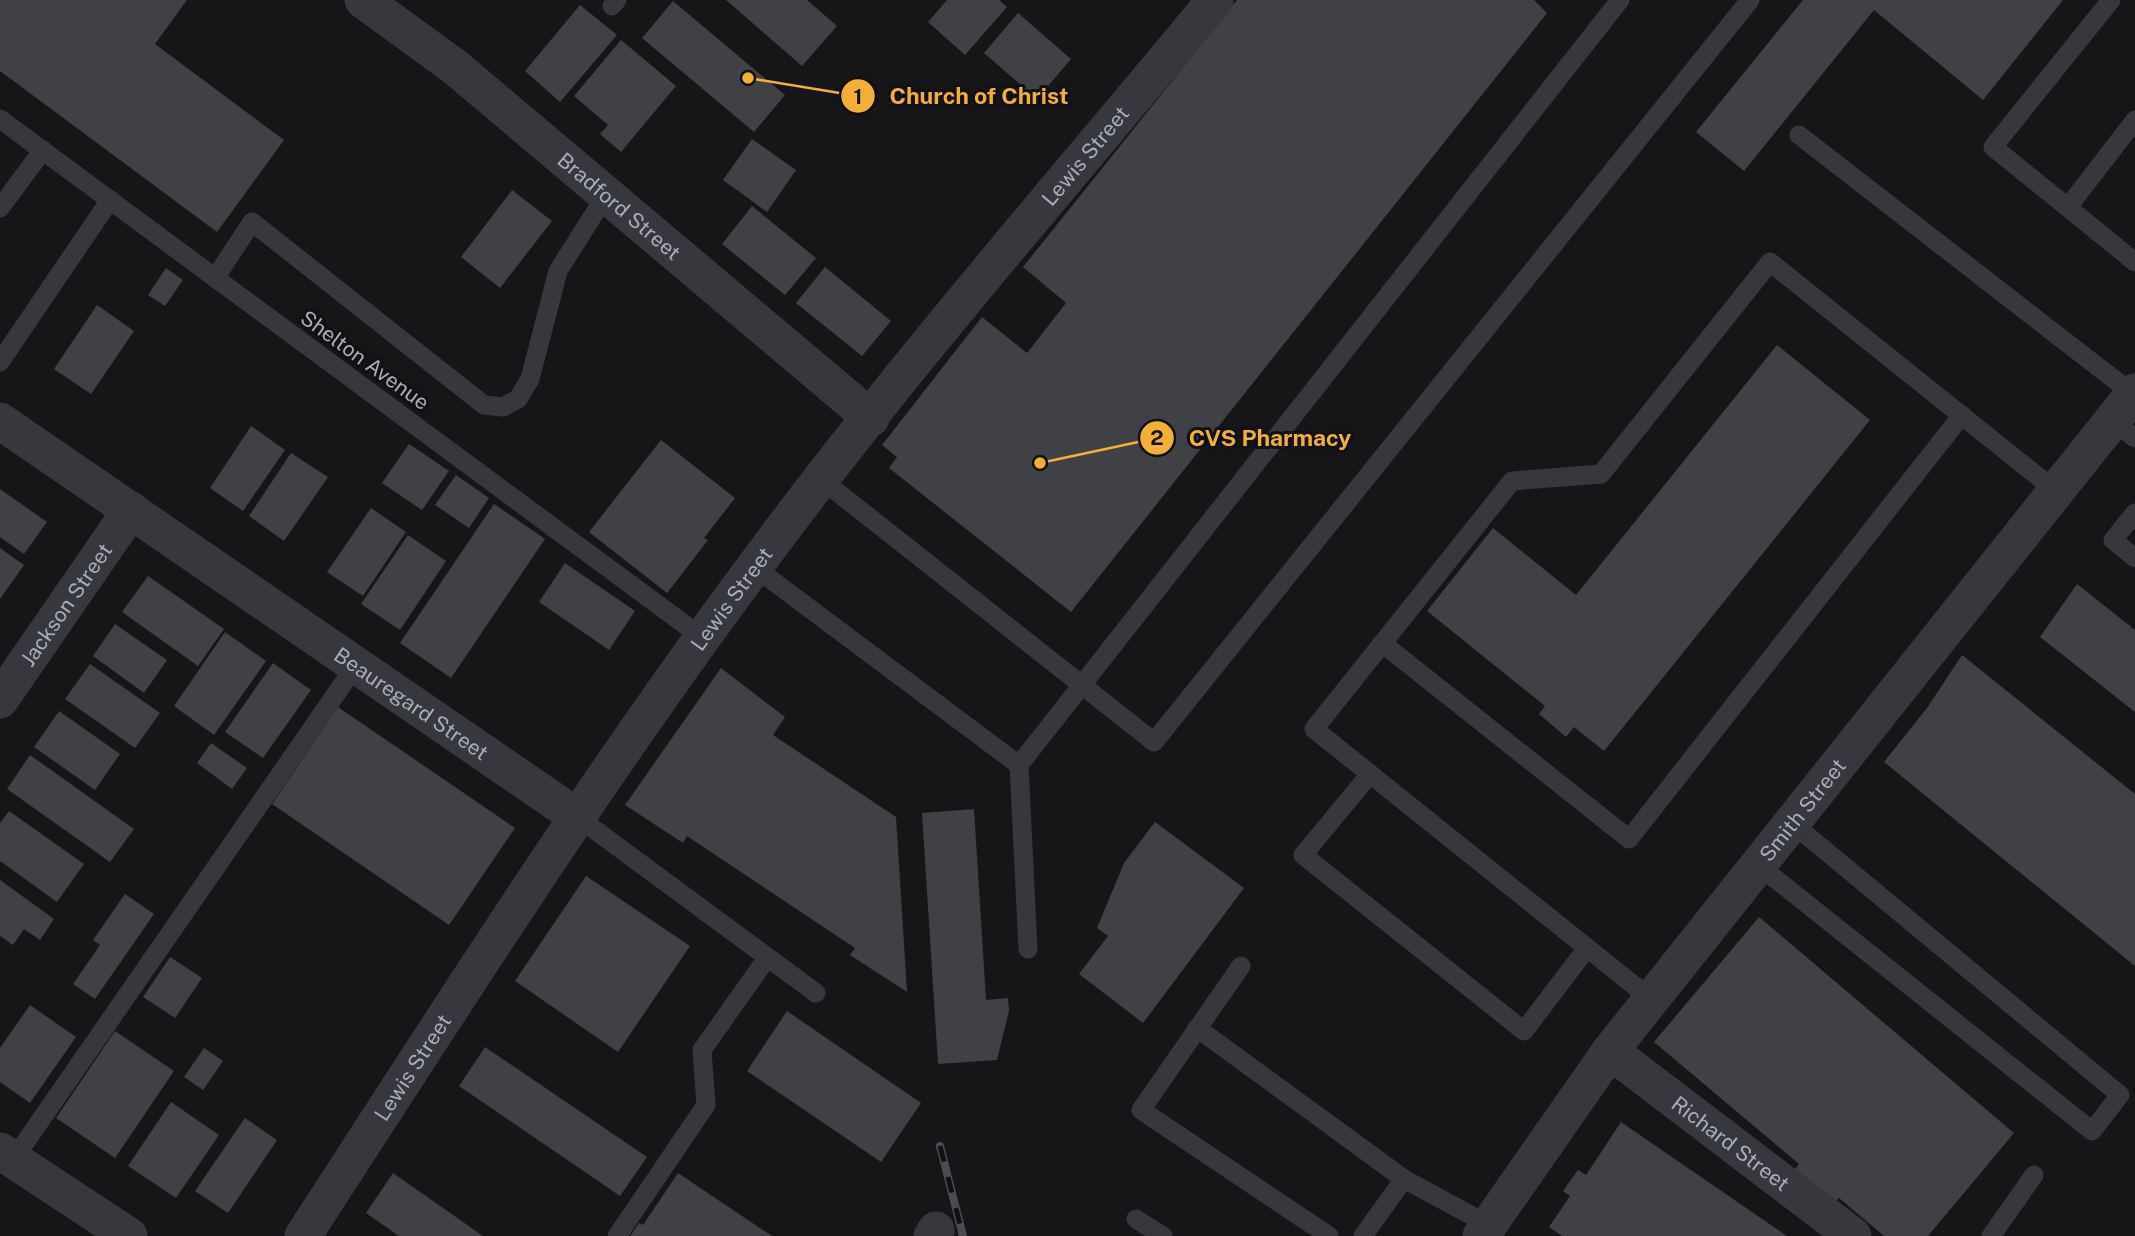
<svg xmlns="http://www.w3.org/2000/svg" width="2135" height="1236" viewBox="0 0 2135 1236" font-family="'Public Sans',sans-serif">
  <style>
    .building { fill: #404145 }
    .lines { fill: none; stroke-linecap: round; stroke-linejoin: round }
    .lane { stroke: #37383d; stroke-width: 19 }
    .street { stroke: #37383d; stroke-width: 37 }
    .rail-casing { stroke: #4a4c52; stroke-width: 8 }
    .rail { stroke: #111113; stroke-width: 5; stroke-dasharray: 16; stroke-linecap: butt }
    .labels { text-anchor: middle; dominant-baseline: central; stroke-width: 6; stroke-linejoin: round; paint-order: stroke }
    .street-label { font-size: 21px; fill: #a8adb8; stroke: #111113 }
    .leader { fill: none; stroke: #f2b134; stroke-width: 2.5 }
    .callout-dot { fill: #f2b134; stroke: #111113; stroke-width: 2.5 }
    .mark-label { font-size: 21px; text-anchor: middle; font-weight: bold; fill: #111 }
    .callout-label { font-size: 23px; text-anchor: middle; font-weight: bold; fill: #f2b134; stroke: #111113; stroke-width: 6; stroke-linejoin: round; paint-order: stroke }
  </style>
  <rect width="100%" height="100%" fill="#161618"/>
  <g class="building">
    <path d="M0,0H187L155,44L284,140L217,232L0,71Z"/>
    <path d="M726,0H807L837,26L802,66Z"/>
    <path d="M947,0H999L1007,7L965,55L928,22Z"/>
    <path d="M1237,0H1534L1547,13L1071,612L889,468L897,457L882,445L982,317L1027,353L1066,303L1023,267Z"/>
    <path d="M1803,0H2063L1983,100L1874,10L1744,171L1696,132Z"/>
    <path d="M673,1L785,95L754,132L642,38Z"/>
    <path d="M580,5L617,35L560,102L525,71Z"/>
    <path d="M1018,13L1071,59L1037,99L984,53Z"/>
    <path d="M621,40L676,86L621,152L600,134L608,125L574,96Z"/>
    <path d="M752,139L796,170L767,212L723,180Z"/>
    <path d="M512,190L552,221L500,288L461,257Z"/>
    <path d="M752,206L816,258L785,295L722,244Z"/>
    <path d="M825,267L891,321L862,356L796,303Z"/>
    <path d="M166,268L183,280L165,306L148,295Z"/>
    <path d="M97,305L134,331L91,394L54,369Z"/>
    <path d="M1777,345L1870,420L1604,751L1574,727L1566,737L1539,714L1545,706L1427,611L1493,528L1576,595Z"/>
    <path d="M251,426L285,450L243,511L210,488Z"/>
    <path d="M661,440L735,498L704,538L708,540L667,593L589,532Z"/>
    <path d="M409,444L449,471L422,510L382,483Z"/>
    <path d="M291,453L328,477L284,541L249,516Z"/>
    <path d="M456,475L489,498L469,528L435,505Z"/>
    <path d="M0,489L47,522L24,554L0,537Z"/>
    <path d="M494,504L545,539L451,678L400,643Z"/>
    <path d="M371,508L406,532L363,596L327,572Z"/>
    <path d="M408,535L446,561L400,630L361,604Z"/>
    <path d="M0,548L24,565L0,599Z"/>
    <path d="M565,563L635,611L609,650L539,602Z"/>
    <path d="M148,576L224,629L198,666L122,612Z"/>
    <path d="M2077,584L2135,630V712L2040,637Z"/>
    <path d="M115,624L167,660L144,693L93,656Z"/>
    <path d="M225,632L266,661L214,735L174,706Z"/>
    <path d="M1962,655L2135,794V966L1884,762L1927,708Z"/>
    <path d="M273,663L311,690L263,758L225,732Z"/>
    <path d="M90,664L160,713L135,748L65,699Z"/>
    <path d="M721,668L785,717L773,735L896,817L907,992L850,955L855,948L687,836L683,843L625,805Z"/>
    <path d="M338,707L515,828L449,925L272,804Z"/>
    <path d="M59,711L120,754L95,790L34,747Z"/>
    <path d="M211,743L247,768L232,789L197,763Z"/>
    <path d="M30,755L134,829L110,862L7,789Z"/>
    <path d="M974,809L986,1000L1008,998L1009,1011L997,1060L938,1064L922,813Z"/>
    <path d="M9,811L84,864L57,902L0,861V823Z"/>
    <path d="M1155,822L1244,888L1143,1023L1079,974L1108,936L1097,928L1124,863Z"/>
    <path d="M586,876L690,946L618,1052L515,981Z"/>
    <path d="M0,880L54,919L40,940L24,929L13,945L0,936Z"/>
    <path d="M125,894L154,914L95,999L73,984L100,945L93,940Z"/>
    <path d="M1759,917L2014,1133L1928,1236H1884L1839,1198L1834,1204L1794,1170L1799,1164L1654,1042Z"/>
    <path d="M170,957L202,978L175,1018L143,997Z"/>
    <path d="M30,1005L76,1037L30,1103L0,1082V1048Z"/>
    <path d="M787,1011L921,1103L881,1162L747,1071Z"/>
    <path d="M115,1031L174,1071L115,1158L56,1118Z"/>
    <path d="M485,1047L647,1157L620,1196L459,1086Z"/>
    <path d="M204,1048L223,1061L203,1090L184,1077Z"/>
    <path d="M171,1102L219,1135L176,1198L128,1166Z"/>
    <path d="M245,1118L277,1140L228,1213L195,1191Z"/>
    <path d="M1621,1122L1787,1236H1562L1549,1227L1570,1196L1563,1191L1578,1170L1586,1175Z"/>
    <path d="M393,1173L483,1236H399L366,1213Z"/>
    <path d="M678,1173L772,1236H630L639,1223L643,1225Z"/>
  </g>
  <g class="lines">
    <g class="lane">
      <path d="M2111,0L1993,147L2135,262"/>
      <path d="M612,6L617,0"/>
      <path d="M0,119L703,638"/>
      <path d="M1799,135L2133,394"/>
      <path d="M2068,207L2135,120"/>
      <path d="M0,208L43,150"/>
      <path d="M215,278L252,222L484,405L503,407L518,399L530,379L558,271L606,195"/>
      <path d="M0,362L110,200"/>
      <path d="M2112,420L2135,438"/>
      <path d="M822,480L1154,742L1750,0"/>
      <path d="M2135,513L2113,540L2135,558"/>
      <path d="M754,567L1019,765"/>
      <path d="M1382,643L1629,839L1962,415"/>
      <path d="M1370,774L1303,855L1524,1031L1587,948"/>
      <path d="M576,816L816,993"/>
      <path d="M1758,865L2092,1131L2120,1095L1792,823"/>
      <path d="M1028,949L1019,765L1620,0"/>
      <path d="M1241,966L1141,1110L1329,1236"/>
      <path d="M1651,999L1314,729L1512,481L1601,474L1770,262L2056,491"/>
      <path d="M1197,1028L1404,1179L1489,1225"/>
      <path d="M13,1160L356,665"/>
      <path d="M1136,1219L1163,1236"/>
      <path d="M617,1236L706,1105L702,1050L767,958"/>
      <path d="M1363,1236L1404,1179"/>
      <path d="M1991,1236L2034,1175"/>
    </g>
    <g class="street">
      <path id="s1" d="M363,0L455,67L871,418"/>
      <path id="s2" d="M0,421L576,816"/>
      <path id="s3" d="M0,700L131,510"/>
      <path id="s4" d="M1610,1051L1853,1236"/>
      <path d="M0,1151L129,1236"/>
      <path id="s5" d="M303,1236C449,1011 592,785 752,570C897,373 1059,189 1215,0"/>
      <path d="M932,1236L936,1230"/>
      <path id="s6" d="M1481,1236L1610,1051L2135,392"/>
    </g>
    <defs>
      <path id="rail" d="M940,1146L963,1236"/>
    </defs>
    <use href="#rail" class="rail-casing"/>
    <use href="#rail" class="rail"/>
  </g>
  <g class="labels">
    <g class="street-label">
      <text stroke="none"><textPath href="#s5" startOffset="1335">Lewis Street</textPath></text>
      <text stroke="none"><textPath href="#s1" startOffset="329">Bradford Street</textPath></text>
      <text transform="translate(365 360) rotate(36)">Shelton Avenue</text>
      <text stroke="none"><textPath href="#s5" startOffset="768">Lewis Street</textPath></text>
      <text stroke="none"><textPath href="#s3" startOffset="116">Jackson Street</textPath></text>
      <text stroke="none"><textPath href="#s2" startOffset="499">Beauregard Street</textPath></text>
      <text stroke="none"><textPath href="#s6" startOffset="534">Smith Street</textPath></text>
      <text stroke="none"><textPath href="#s5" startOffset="201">Lewis Street</textPath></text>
      <text stroke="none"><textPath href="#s4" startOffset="152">Richard Street</textPath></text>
    </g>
  </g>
  <path class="leader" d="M748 78L858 96M1040 463L1157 438"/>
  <g class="callout-dot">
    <circle cx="748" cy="78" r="7"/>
    <circle cx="1040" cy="463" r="7"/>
    <circle cx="858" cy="96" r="18"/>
    <circle cx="1157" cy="438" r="18"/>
  </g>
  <g class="mark-label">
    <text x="858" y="104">1</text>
    <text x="1157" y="445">2</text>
  </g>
  <g class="callout-label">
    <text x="979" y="104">Church of Christ</text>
    <text x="1270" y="446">CVS Pharmacy</text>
  </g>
</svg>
